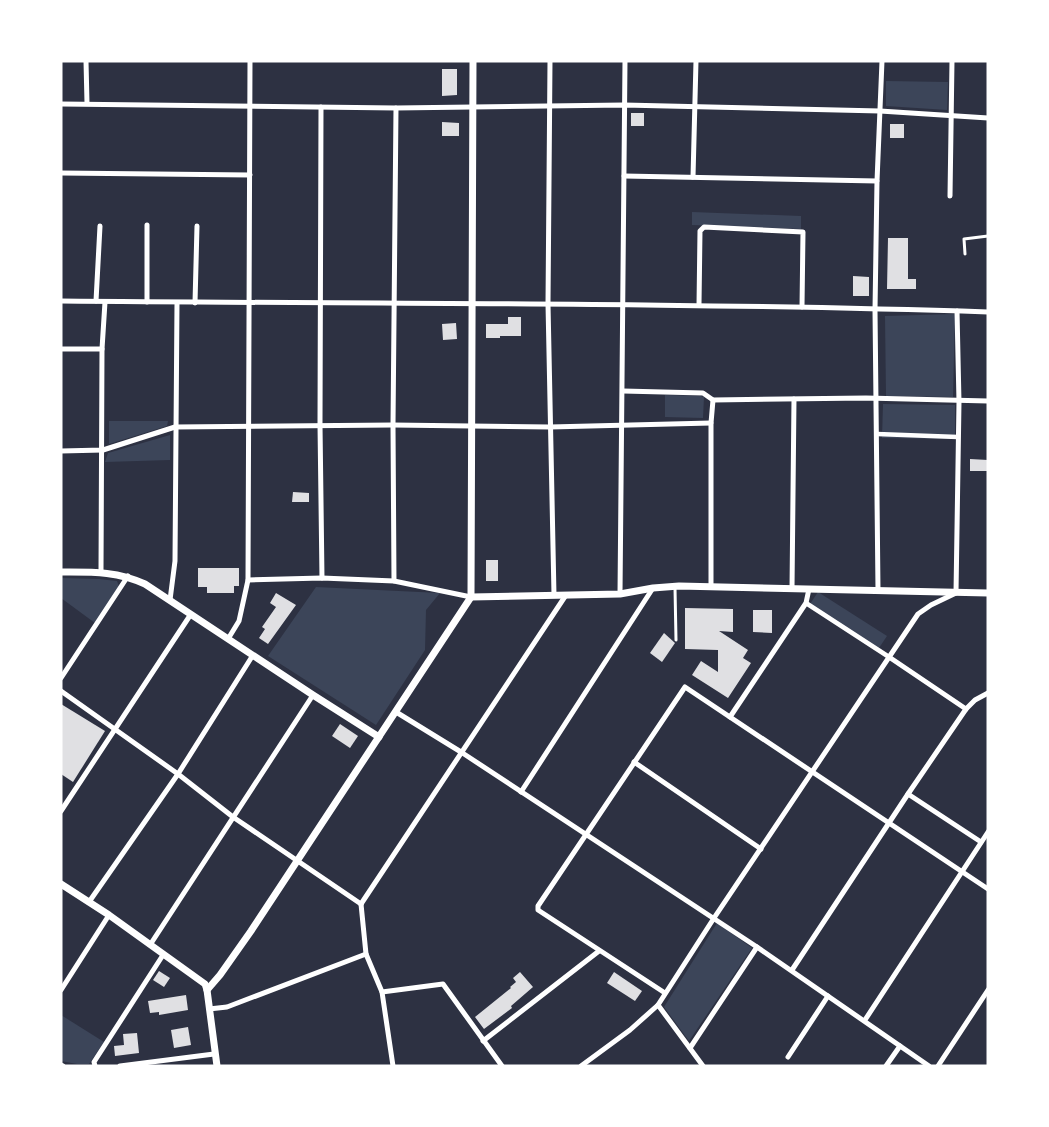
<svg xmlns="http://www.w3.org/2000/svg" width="1049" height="1127" viewBox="0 0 1049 1127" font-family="'Asap Condensed',sans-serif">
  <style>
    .green { fill: #3c4559 }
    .building { fill: #e0e0e3 }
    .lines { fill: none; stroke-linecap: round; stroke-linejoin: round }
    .service { stroke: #fff; stroke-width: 3 }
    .pedestrian { stroke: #fff; stroke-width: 4.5 }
    .minor { stroke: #fff; stroke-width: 5 }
    .tertiary { stroke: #fff; stroke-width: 7 }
  </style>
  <rect width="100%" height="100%" fill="#2d3142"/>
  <g class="green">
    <path d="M886,81L948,82L947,110L886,106Z"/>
    <path d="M692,212L801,216V229L692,225Z"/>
    <path d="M955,314L953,397L886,396L885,316Z"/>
    <path d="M665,395L701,396L704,397L703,418L665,417Z"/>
    <path d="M883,404L955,405V439L882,438Z"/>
    <path d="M109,421H168L167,426L109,444Z"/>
    <path d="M170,435V460L105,462L108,453Z"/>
    <path d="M61,578L99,579L117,581L119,587L95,623L61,598Z"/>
    <path d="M316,587L440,593L426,610L425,650L376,725L268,656Z"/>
    <path d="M818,592L887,636L879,648L810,604Z"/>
    <path d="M717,923L752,948L689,1041L664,1007Z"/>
    <path d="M61,1015L104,1042L89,1064H77L61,1061Z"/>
  </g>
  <g class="building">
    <path d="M442,69H457V95L442,96Z"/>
    <rect x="631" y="113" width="13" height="13"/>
    <path d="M442,122L459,123V136H442Z"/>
    <rect x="890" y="124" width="14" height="14"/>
    <path d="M888,238H908V279H916V289H887Z"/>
    <path d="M853,276L869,277V296H853Z"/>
    <path d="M508,317H521V336H500V338H486V324H508Z"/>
    <path d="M456,323L457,339L443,340L442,324Z"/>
    <path d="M970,459L988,460V471H970Z"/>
    <path d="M293,492L309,493V502H292Z"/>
    <rect x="486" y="560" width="12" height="21"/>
    <path d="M198,568H239V586H234V593H207V587H198Z"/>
    <path d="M276,593L296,605L268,644L259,638L265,629L262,627L276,607L270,603Z"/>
    <path d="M685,608L733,609V632L719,631L748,650L743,658L751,663L728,698L692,675L701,661L718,672V650L685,649Z"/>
    <path d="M753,610H772V633L753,632Z"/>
    <path d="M664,633L675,643L662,662L650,653Z"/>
    <path d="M61,704L105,731L73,782L61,774Z"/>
    <path d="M340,724L358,736L350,748L332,736Z"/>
    <path d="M159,971L170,978L164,987L153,980Z"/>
    <path d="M520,972L533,987L511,1006L512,1008L484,1029L475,1017L511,988L510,987L516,982L513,978Z"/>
    <path d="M614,972L642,991L635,1001L607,983Z"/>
    <path d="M186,995L188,1010L159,1015V1012L150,1013L148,1001Z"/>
    <path d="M188,1027L191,1045L174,1048L171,1030Z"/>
    <path d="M137,1033L139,1053L115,1056L114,1046L124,1045L123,1034Z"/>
  </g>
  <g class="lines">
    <g class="service">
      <path d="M965,254L964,239L988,236"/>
      <path d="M675,588L676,640"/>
    </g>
    <g class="pedestrian">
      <path d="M877,434L958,437"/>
      <path d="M806,603L889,657"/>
    </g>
    <g class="minor">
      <path d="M86,61L87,103"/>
      <path d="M550,61L548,304L554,595"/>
      <path d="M61,104L396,108L624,105L880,111L988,118"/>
      <path d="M321,107L320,425L322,578"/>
      <path d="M61,173L250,175"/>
      <path d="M624,176L877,181"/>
      <path d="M693,177L696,61"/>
      <path d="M950,196L952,61"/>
      <path d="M61,301C370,304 679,302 988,312"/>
      <path d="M96,301L100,226"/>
      <path d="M147,302V225"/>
      <path d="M195,303L197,226"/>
      <path d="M699,305L700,231L704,227L803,232L802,307"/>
      <path d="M61,349H102"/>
      <path d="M623,391L703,393L713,400L866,398L988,401"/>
      <path d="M61,451L103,450L175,427L393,425L550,427L711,423"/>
      <path d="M101,572L102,349L105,302"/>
      <path d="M248,580L322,578L394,581L471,597"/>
      <path d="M394,581L393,425L396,108"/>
      <path d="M711,587V423L713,400"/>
      <path d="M792,589L794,399"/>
      <path d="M878,590L875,310L877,181L882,61"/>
      <path d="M620,594L625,61"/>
      <path d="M170,600L175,561L177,303"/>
      <path d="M228,639L239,621L248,580L250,61"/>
      <path d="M889,657L966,709"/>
      <path d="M61,678L128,576"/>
      <path d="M61,691L178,774L233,817L361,904"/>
      <path d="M396,712L461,752L757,947L929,1066"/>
      <path d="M730,717L806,603L809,589"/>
      <path d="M634,762L761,849"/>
      <path d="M521,792L653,588"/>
      <path d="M908,794L981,842"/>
      <path d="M61,811L191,614"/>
      <path d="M89,902L178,774L253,655"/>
      <path d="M361,904L566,595"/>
      <path d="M361,904L366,954L382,992L393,1066"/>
      <path d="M150,945L313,695"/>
      <path d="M792,970L908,794L966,709L975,700L988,693"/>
      <path d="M61,990L109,915"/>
      <path d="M382,992L443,984L502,1066"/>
      <path d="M665,993L538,910V906L685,687L988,889"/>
      <path d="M658,1005L703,1066"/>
      <path d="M209,1009L227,1007L366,954"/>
      <path d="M865,1020L988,832"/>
      <path d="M483,1041L599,951"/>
      <path d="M690,1048L757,947"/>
      <path d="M788,1057L828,996"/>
      <path d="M61,1065L63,1066"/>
      <path d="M95,1066L94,1062L163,955"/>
      <path d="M120,1066L214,1054"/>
      <path d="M581,1066L630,1030L658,1005L714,918L918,614L931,605L956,593L959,402L957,311"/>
      <path d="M886,1066L900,1046"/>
      <path d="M938,1066L988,990"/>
    </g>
    <g class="tertiary">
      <path d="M61,572C92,572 117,571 145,584L313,695L379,737"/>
      <path d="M471,597L620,594L653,588L679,586L988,593"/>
      <path d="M61,884L109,915L205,984L207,990L217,1066"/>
      <path d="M207,990L220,975L251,931L471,597L473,61"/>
    </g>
  </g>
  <rect width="1049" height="1127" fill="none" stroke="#ffffff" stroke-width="125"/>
</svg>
